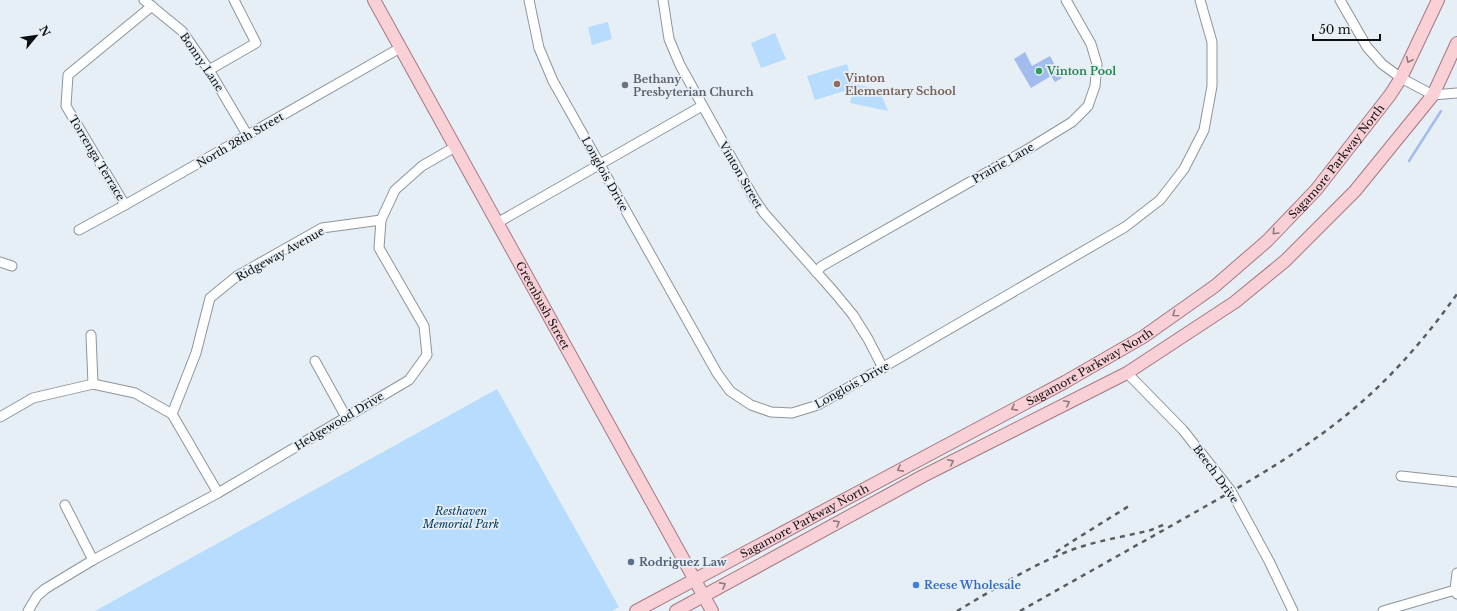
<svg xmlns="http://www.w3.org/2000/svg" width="1457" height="611" viewBox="0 0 1457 611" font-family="'Libre Baskerville',serif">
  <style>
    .green { fill: #b8dcfd }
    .water { fill: #a1bced }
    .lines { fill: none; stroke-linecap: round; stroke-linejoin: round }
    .stream { stroke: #a1bced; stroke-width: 2.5 }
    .minor-casing { stroke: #8d949b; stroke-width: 11 }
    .major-casing { stroke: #a47880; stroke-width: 14 }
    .minor { stroke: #fff; stroke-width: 9 }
    .major { stroke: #f9d0d6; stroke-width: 12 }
    .rail { stroke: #585d61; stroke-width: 2.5; stroke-dasharray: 5 5; stroke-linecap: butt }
    .oneway { stroke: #8f7a7e }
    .leisure-dot { fill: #2e9e5b; stroke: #e7eff6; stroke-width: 1.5 }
    .education-dot { fill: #8d6e63; stroke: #e7eff6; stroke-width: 1.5 }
    .worship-dot { fill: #6b7280; stroke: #e7eff6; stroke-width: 1.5 }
    .service-dot { fill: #5c6f8a; stroke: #e7eff6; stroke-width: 1.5 }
    .shop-dot { fill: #3f7fe0; stroke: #e7eff6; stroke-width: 1.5 }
    .labels { text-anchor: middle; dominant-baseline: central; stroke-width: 3.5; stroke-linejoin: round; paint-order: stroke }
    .street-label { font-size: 11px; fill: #0d1012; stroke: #e7eff6 }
    .leisure-label { font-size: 11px; font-weight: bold; fill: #27864d; stroke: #e7eff6; text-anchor: start }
    .education-label { font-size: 11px; font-weight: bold; fill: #785e54; stroke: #e7eff6; text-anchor: start }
    .worship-label { font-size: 11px; font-weight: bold; fill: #5b616d; stroke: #e7eff6; text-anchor: start }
    .park-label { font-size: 11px; font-style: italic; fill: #053b62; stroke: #e7eff6 }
    .service-label { font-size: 11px; font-weight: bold; fill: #4e5e75; stroke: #e7eff6; text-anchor: start }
    .shop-label { font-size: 11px; font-weight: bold; fill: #366cbe; stroke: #e7eff6; text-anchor: start }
  </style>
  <rect width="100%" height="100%" fill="#e7eff6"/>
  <g class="green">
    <path d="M608,22L612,39L592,45L588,27Z"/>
    <path d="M775,33L786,59L761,68L751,43Z"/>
    <path d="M847,64L853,84L879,89L888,111L850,103L854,88L815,100L807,76Z"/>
    <path d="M497,389L619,607L612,611H95Z"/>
  </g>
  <path class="water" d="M1025,52L1032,66L1050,56L1062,78L1055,82L1051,76L1031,88L1014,59Z"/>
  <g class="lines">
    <path class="stream" d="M1409,161L1441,111"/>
    <defs>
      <g id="minor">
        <path d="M144,0L182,31L209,70L248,136"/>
        <path d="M529,0L539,48L553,81L717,373L730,391L751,405L771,412L792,413L818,405L1125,227L1160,200L1184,169L1204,130L1212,86V42L1200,0"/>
        <path d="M663,0L669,39L680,65L755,200L764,213L835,293L853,315L868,339L883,368"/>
        <path d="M1340,0L1367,47L1382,64L1401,78L1433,95L1457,93"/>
        <path d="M209,70L256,43L234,0"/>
        <path d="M125,205L66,106L68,75L152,6"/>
        <path d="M497,223L702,106"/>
        <path d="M79,230L125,205L400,48"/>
        <path d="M0,262L12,266"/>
        <path d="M816,272L822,266L1028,149L1072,122L1088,106L1095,86L1097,64L1091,44L1066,0"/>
        <path d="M91,335L93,384"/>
        <path d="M315,361L346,417"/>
        <path d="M1127,373L1183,430L1231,491L1269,561L1293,611"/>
        <path d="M172,414L196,353L210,298L237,276L322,228L381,220"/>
        <path d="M0,417L33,398L93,384L135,393L172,414L218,493"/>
        <path d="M1401,476L1457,482"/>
        <path d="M65,505L93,560"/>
        <path d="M1457,573L1455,590L1457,594"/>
        <path d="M28,611L37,596L45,589L93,560L218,493L409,380L427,355L424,326L379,248L381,220L395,190L422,166L455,147"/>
        <path d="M1383,611L1455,590"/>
      </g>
      <g id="major">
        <path id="s1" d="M374,0L712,611"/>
        <path id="s2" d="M636,611L1065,382L1143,337L1215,286L1267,241L1316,190L1390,95L1401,78L1438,0"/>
        <path d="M676,611L923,476L1127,373L1235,302L1285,261L1355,191L1433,95L1457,43"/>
      </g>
    </defs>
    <use href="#minor" class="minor-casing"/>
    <use href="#major" class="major-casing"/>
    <use href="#minor" class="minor"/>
    <use href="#major" class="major"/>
    <g class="rail">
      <path d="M1056,552L1076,539L1129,506"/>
      <path d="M957,611C995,589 1034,563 1077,548C1101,540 1127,536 1151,530L1163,525"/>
      <path d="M1020,611C1075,580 1130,549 1185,518C1248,482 1310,448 1364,400C1399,369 1430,332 1457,294"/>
    </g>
  </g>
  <defs><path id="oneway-chevron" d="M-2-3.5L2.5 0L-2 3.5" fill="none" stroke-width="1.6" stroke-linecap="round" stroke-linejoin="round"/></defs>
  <g class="oneway">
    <use href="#oneway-chevron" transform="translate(1409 60) rotate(116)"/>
    <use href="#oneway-chevron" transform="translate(1275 232) rotate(134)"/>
    <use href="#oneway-chevron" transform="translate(1175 314) rotate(145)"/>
    <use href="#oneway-chevron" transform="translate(1067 403) rotate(-27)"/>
    <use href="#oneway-chevron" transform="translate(1014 408) rotate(152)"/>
    <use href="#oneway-chevron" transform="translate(951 462) rotate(-27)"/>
    <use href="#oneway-chevron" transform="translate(900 469) rotate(152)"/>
    <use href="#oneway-chevron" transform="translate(837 523) rotate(-29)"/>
    <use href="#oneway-chevron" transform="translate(723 585) rotate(-29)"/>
  </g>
  <circle class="leisure-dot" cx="1039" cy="71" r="4"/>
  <circle class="education-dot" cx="837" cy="84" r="4"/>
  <circle class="worship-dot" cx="625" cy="85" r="4"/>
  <circle class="service-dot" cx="631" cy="562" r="4"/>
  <circle class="shop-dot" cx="916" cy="585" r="4"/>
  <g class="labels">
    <g class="street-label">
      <text transform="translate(202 62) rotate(56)">Bonny Lane</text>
      <text transform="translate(240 140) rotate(-30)">North 28th Street</text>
      <text transform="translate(97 158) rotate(59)">Torrenga Terrace</text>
      <text stroke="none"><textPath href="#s2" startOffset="839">Sagamore Parkway North</textPath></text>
      <text transform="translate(1003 163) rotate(-30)">Prairie Lane</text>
      <text transform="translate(605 174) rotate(61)">Longlois Drive</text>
      <text transform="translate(741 175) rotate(60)">Vinton Street</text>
      <text transform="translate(280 254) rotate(-29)">Ridgeway Avenue</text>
      <text stroke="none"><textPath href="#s1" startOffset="349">Greenbush Street</textPath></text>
      <text stroke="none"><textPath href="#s2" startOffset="515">Sagamore Parkway North</textPath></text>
      <text transform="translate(852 385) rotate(-29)">Longlois Drive</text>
      <text transform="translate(339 421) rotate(-31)">Hedgewood Drive</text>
      <text transform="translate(1216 474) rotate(54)">Beech Drive</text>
      <text stroke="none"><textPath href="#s2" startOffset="191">Sagamore Parkway North</textPath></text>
    </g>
    <g class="leisure-label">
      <text x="1047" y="71">Vinton Pool</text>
    </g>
    <g class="education-label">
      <text x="845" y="78">Vinton<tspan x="845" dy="13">Elementary School</tspan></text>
    </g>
    <g class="worship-label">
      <text x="633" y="79">Bethany<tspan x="633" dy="13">Presbyterian Church</tspan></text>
    </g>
    <g class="park-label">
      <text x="461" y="511">Resthaven<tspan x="461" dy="13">Memorial Park</tspan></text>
    </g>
    <g class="service-label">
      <text x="639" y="562">Rodriguez Law</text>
    </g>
    <g class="shop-label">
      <text x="924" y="585">Reese Wholesale</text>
    </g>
  </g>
  <g transform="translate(36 36) rotate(61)" stroke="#e7eff6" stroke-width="3" paint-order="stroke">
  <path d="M0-3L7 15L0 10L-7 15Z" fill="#0d1012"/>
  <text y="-6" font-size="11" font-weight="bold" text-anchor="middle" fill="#0d1012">N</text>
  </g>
  <path d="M1313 34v6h67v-6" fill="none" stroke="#0d1012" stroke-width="2"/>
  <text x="1319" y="34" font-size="12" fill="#0d1012" stroke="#e7eff6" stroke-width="3" paint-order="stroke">50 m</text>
</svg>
